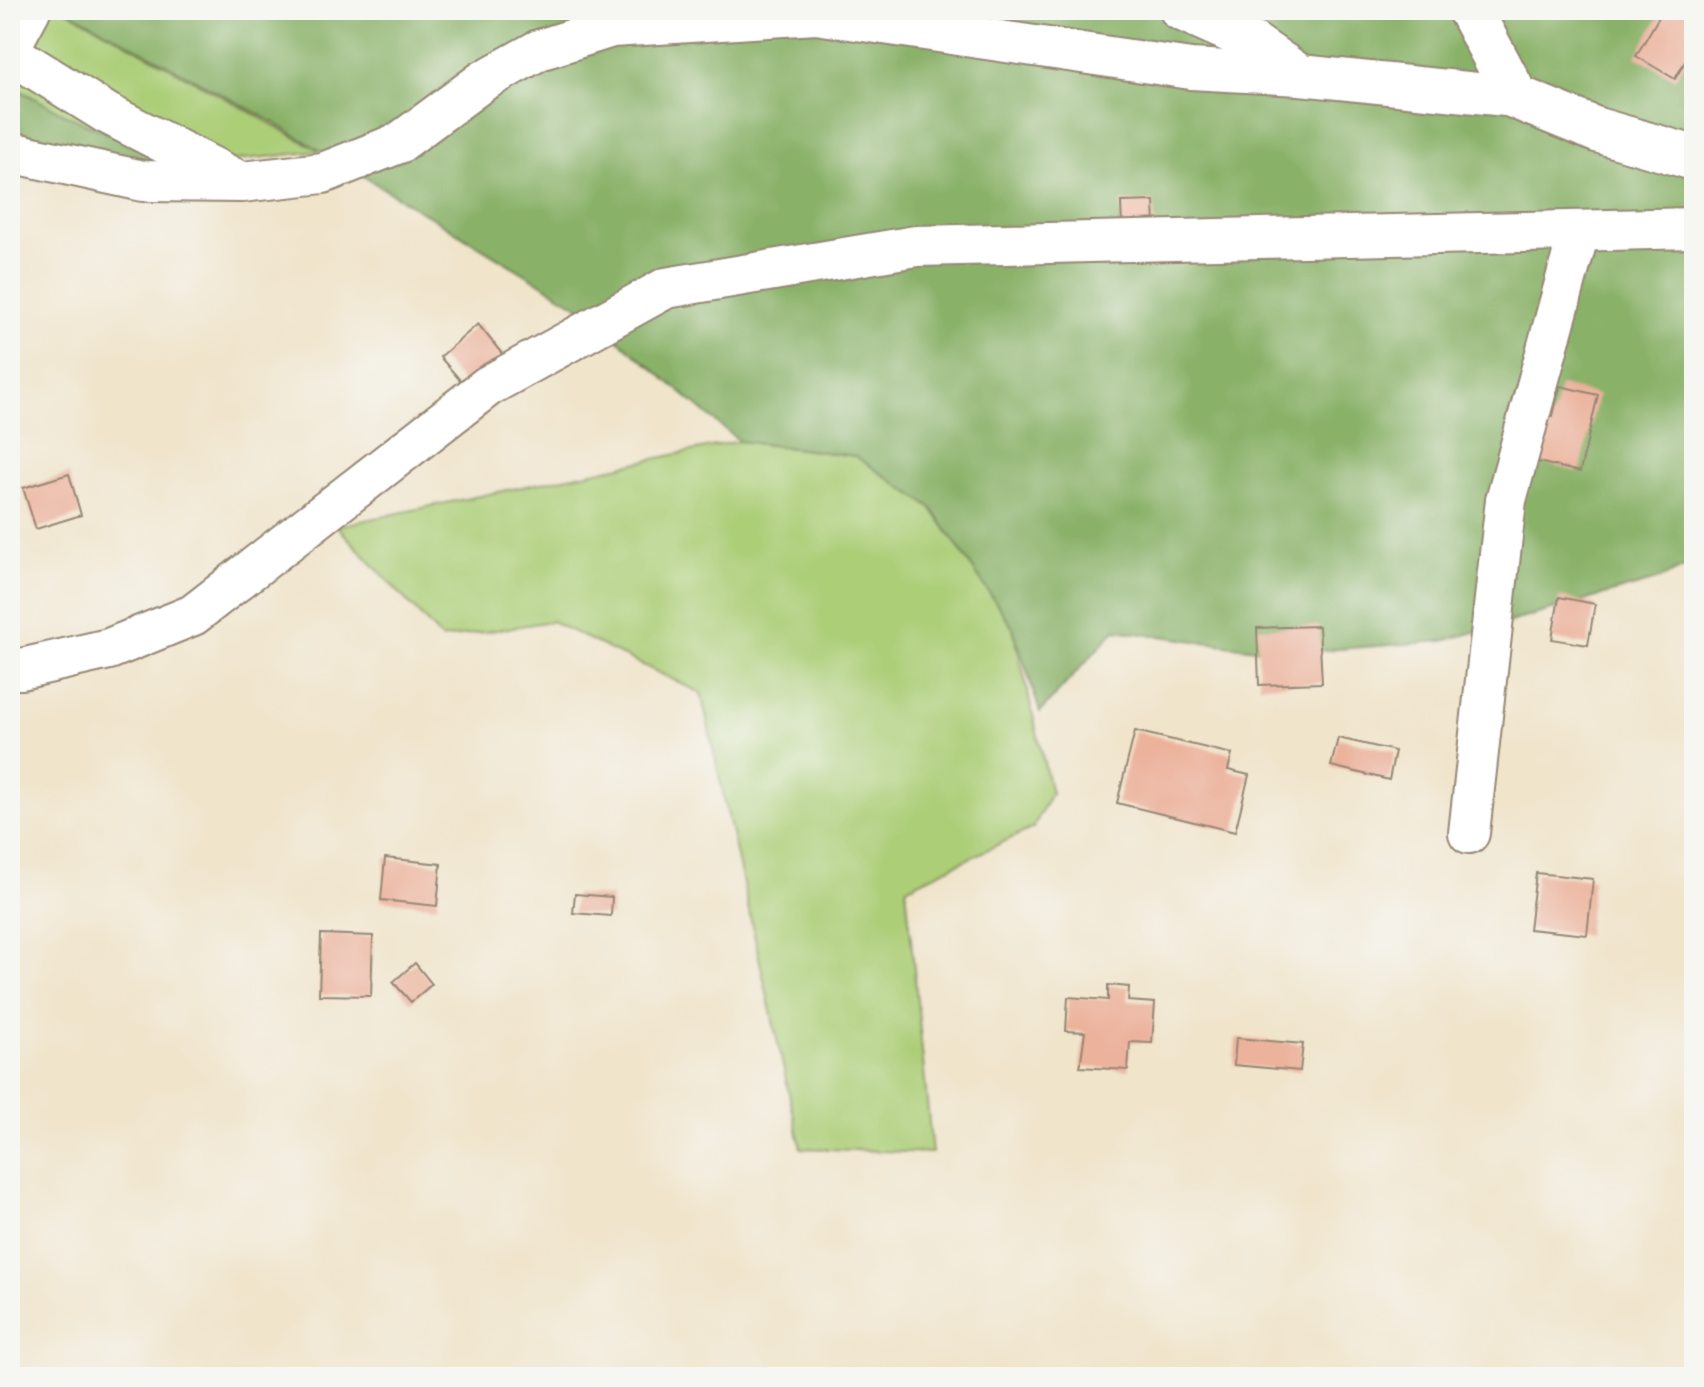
<svg xmlns="http://www.w3.org/2000/svg" width="1704" height="1387" viewBox="0 0 1704 1387" font-family="'Playpen Sans',sans-serif">
  <style>
    .green { fill: #acce77; stroke: #747c4a; stroke-width: 2 }
    .forest { fill: #89b168; stroke: #626e43; stroke-width: 2 }
    .building { fill: #ecb29c }
    .lines { fill: none; stroke-linecap: round; stroke-linejoin: round }
    .minor-casing { stroke: #968774; stroke-width: 44 }
    .tertiary-casing { stroke: #968774; stroke-width: 48 }
    .minor { stroke: #fff; stroke-width: 40 }
    .tertiary { stroke: #fff; stroke-width: 44 }
  </style>
  <rect width="100%" height="100%" fill="#f6f6f2"/>
  <filter id="ink" filterUnits="userSpaceOnUse"><feTurbulence type="fractalNoise" baseFrequency=".0125" numOctaves="2"/><feDisplacementMap in="SourceGraphic" scale="16" xChannelSelector="R" yChannelSelector="G"/><feConvolveMatrix kernelMatrix="1 2 1 2 8 2 1 2 1" color-interpolation-filters="sRGB"/></filter>
  <filter id="wash" filterUnits="userSpaceOnUse"><feTurbulence type="fractalNoise" baseFrequency=".006" numOctaves="4" result="noise"/><feDisplacementMap in="SourceGraphic" scale="32" xChannelSelector="R" yChannelSelector="G"/><feGaussianBlur stdDeviation="1.8" result="paint"/><feColorMatrix in="noise" values="0 0 0 0 0 0 0 0 0 0 0 0 0 0 0 0 0 1.4 0 .05"/><feComposite in="paint" operator="in"/></filter>
  <g filter="url(#wash)">
    <rect width="100%" height="100%" fill="#f0e4cb"/>
    <g class="green">
      <path d="M10,10H66L320,151L183,166L10,143Z"/>
      <path d="M739,441L855,456L931,507L1013,628L1051,793L1033,828L906,888L932,1153L801,1148L701,693L551,621L442,639L337,526Z"/>
    </g>
    <g class="forest">
      <path d="M66,10H1694V562L1660,579L1443,641L1285,653L1115,630L1040,712L1013,628L931,507L855,456L739,441L578,306L275,123Z"/>
      <path d="M10,85L66,115L183,166L161,171L10,137Z"/>
    </g>
    <g id="blocks">
      <g class="building">
        <path d="M1663,10L1694,12V46L1675,79L1636,56Z"/>
        <path d="M1154,201L1155,227L1122,228L1121,202Z"/>
        <path d="M478,324L503,355L466,387L440,357Z"/>
        <path d="M1560,386L1598,395L1580,472L1526,459L1537,412L1553,416Z"/>
        <path d="M69,474L81,515L36,529L23,488Z"/>
        <path d="M1559,597L1595,604L1588,645L1552,639Z"/>
        <path d="M1319,626L1322,683L1259,685L1257,628Z"/>
        <path d="M1135,731L1232,754L1228,770L1249,775L1235,832L1117,803Z"/>
        <path d="M1338,738L1395,751L1389,780L1331,766Z"/>
        <path d="M385,858L441,864L437,906L381,900Z"/>
        <path d="M1536,873L1593,879L1587,935L1529,929Z"/>
        <path d="M575,894L612,897L611,916L573,913Z"/>
        <path d="M321,934L373,936L371,996L319,995Z"/>
        <path d="M415,963L432,984L411,1002L393,982Z"/>
        <path d="M1108,985L1129,987L1128,1001L1155,1003L1152,1043L1130,1042L1128,1070L1080,1067L1085,1032L1066,1031L1068,997L1108,1000Z"/>
        <path d="M1236,1038L1303,1044L1300,1071L1234,1065Z"/>
      </g>
    </g>
  </g>
  <g filter="url(#ink)">
    <use href="#blocks" fill-opacity="0" stroke="#968774" stroke-width="2"/>
    <g class="lines">
      <defs>
        <g id="minor">
          <path d="M1180,10L1254,43L1300,75"/>
          <path d="M10,47L30,10"/>
          <path d="M10,53L106,113L233,178"/>
          <path d="M10,152L143,181L242,182L323,173L399,143L483,81L539,50L612,27L816,14L1191,69L1300,75L1516,97"/>
          <path d="M10,669H21L109,649L193,615L488,386L666,288L916,246L1694,228"/>
          <path d="M1469,833L1506,500L1579,232"/>
        </g>
        <path id="tertiary" d="M1470,10L1516,97L1597,130L1694,158"/>
      </defs>
      <use href="#minor" class="minor-casing"/>
      <use href="#tertiary" class="tertiary-casing"/>
      <use href="#minor" class="minor"/>
      <use href="#tertiary" class="tertiary"/>
    </g>
  </g>
  <rect width="1704" height="1387" fill="none" stroke="#f6f6f2" stroke-width="40"/>
</svg>
